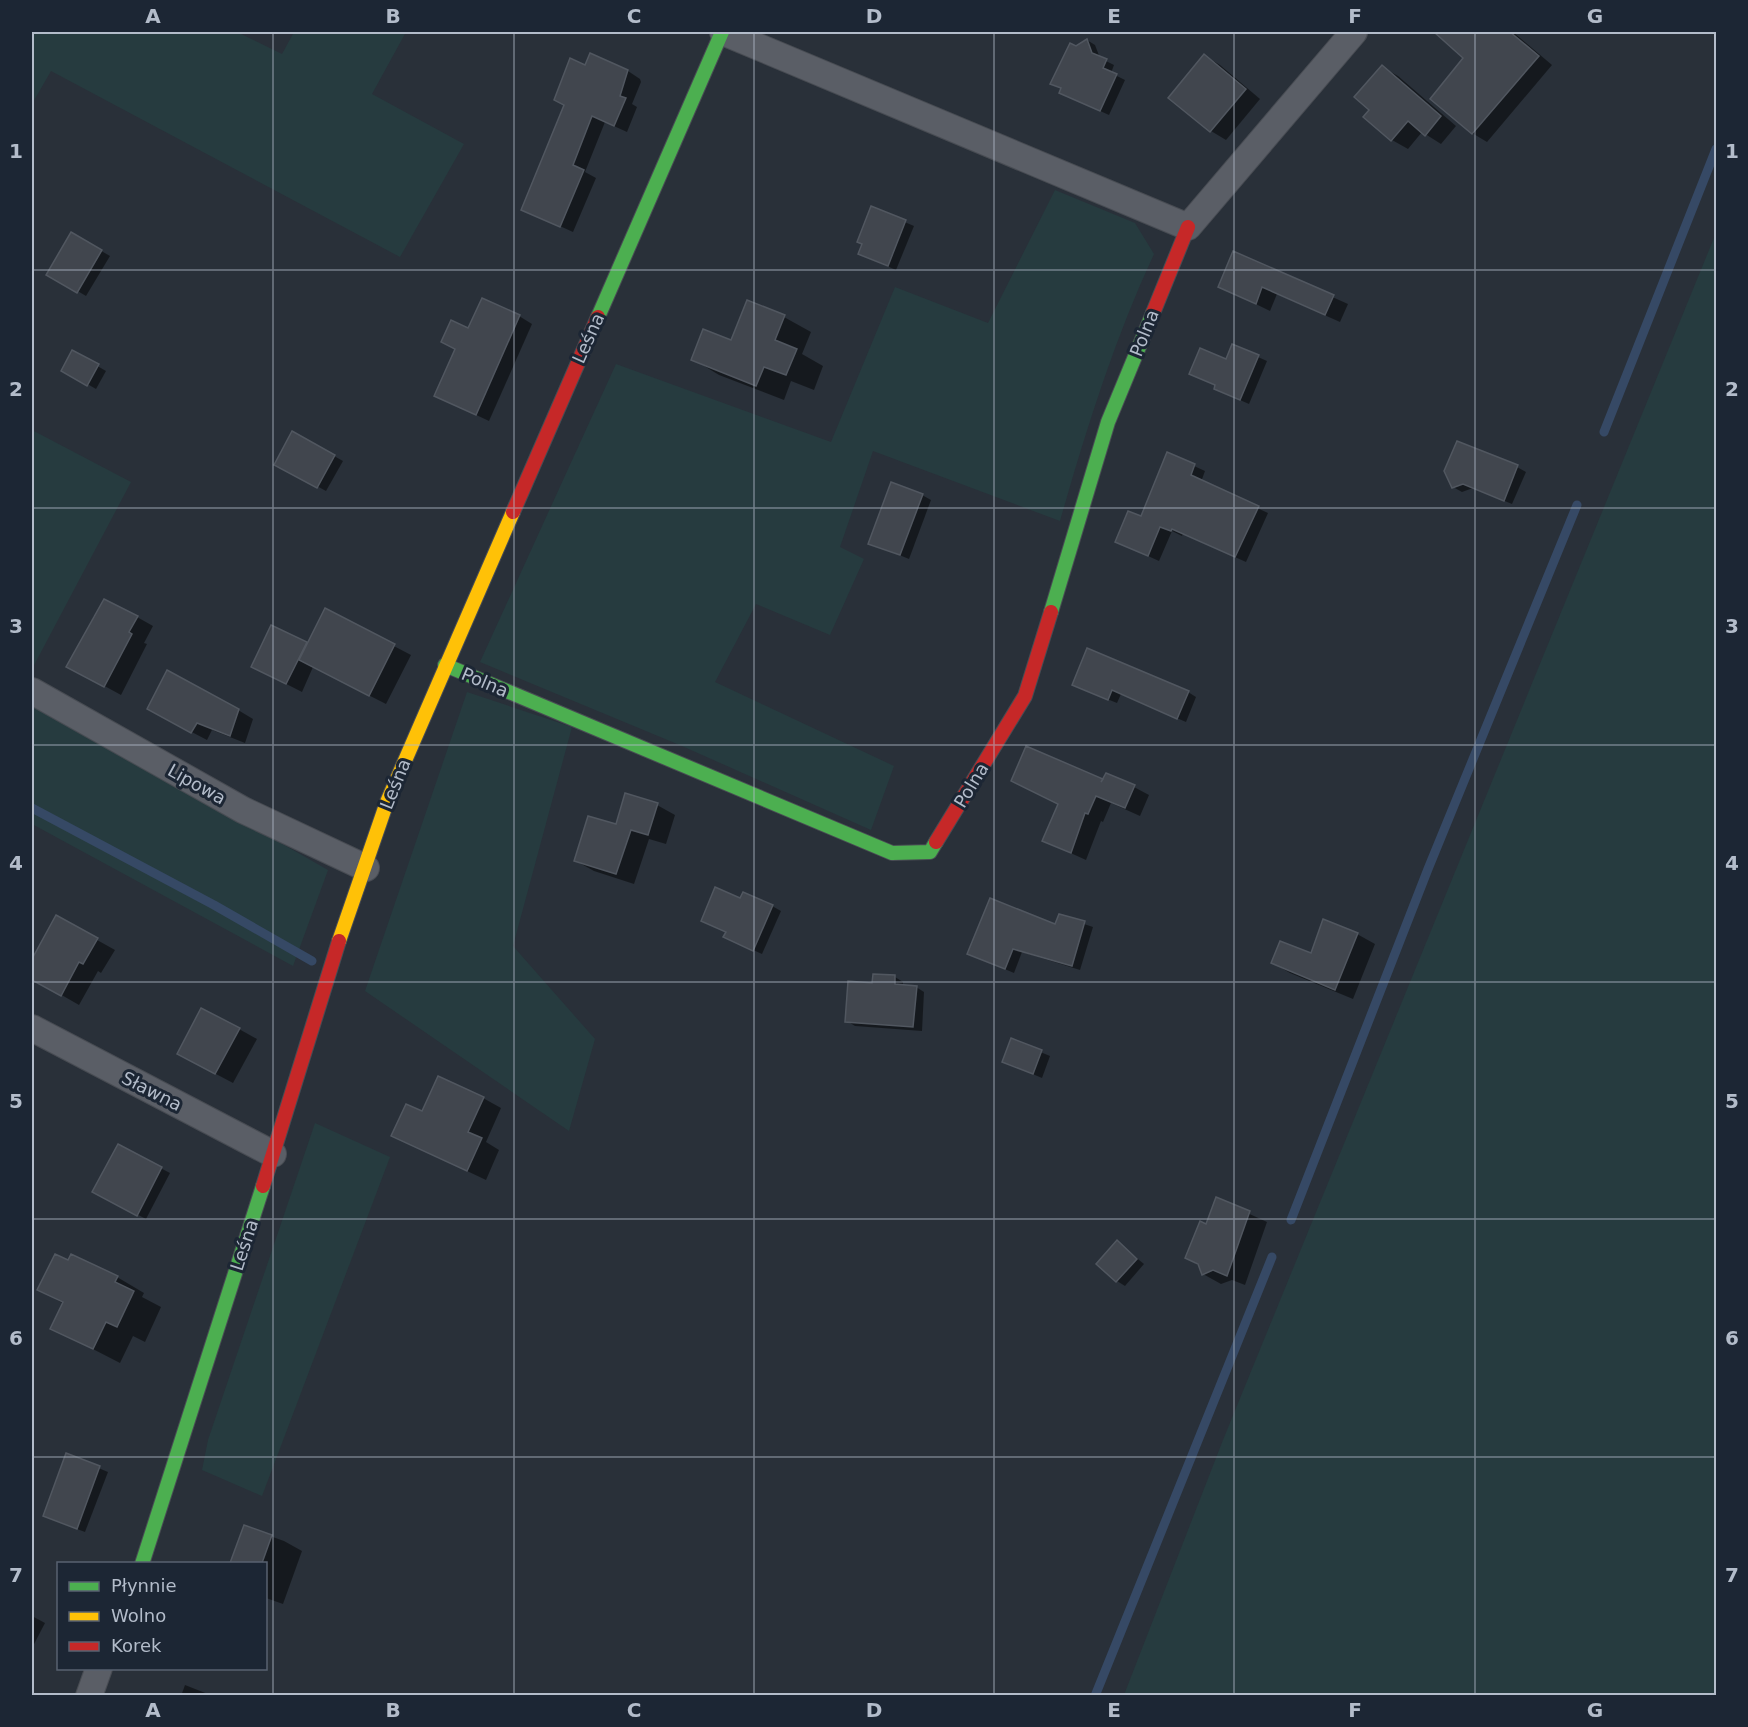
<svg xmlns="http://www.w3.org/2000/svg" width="1748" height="1727" viewBox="0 0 1748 1727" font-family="'DejaVu Sans',sans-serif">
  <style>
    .green { fill: #263b3f }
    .shadow { fill: #0007 }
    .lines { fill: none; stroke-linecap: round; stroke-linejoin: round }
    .stream { stroke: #364965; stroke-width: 9 }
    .building { fill: #41464e; stroke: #515760; stroke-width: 1.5 }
    .street-casing { stroke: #484c53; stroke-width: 28 }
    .fast-casing { stroke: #484c53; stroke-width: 16 }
    .slow-casing { stroke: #484c53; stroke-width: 16 }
    .jam-casing { stroke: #484c53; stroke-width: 16 }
    .street { stroke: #5a5e66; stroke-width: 26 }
    .fast { stroke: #4caf50; stroke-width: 14 }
    .slow { stroke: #ffc107; stroke-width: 14 }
    .jam { stroke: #c62828; stroke-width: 14 }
    .grid { fill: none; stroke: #b3bcca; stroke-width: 1.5; stroke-opacity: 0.55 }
    .labels { text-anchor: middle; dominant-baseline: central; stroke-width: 6; stroke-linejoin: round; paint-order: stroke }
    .street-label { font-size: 18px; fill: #b3bcca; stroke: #1c2634 }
    .neatline { fill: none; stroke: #b3bcca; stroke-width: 2 }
    .grid-label { font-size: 20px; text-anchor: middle; font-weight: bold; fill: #b3bcca }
  </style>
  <rect width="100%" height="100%" fill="#293039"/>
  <g class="green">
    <path d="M32,32H237L282,54L294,32H406L372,94L464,144L400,257L51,71L32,104Z"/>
    <path d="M1055,190L1135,223L1154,254C1114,340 1086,430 1060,521L873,451L840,547L864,559L830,635L756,604L715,682L894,766L871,830L682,746L480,662L616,364L831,442L895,287L988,323Z"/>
    <path d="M1716,233V1695H1124L1223,1440Z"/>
    <path d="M32,430L131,482L32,669Z"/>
    <path d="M467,692L572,727L513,946L595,1039L569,1131L365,991Z"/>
    <path d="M32,701L328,870L293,966L32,824Z"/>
    <path d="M315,1123L390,1157L262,1496L202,1470L208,1440Z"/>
  </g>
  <g class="shadow">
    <path d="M1437,32H1513L1552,65L1487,142L1472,133L1466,58Z"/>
    <path d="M1087,40L1095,45L1100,58L1114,65L1111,73L1125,80L1109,115L1069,97L1062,89L1052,83L1076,48Z"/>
    <path d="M1205,56L1220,65L1260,99L1226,140L1211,131L1170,97Z"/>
    <path d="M586,67L628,71L640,79L641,82L632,104L637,107L627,132L605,122L585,172L596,178L573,232L522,209Z"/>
    <path d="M1382,67L1398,76L1456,126L1441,144L1422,132L1408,149L1392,140L1365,117L1371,109Z"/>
    <path d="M872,208L914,226L896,270L859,254Z"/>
    <path d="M72,234L110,256L86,296L49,274Z"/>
    <path d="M1234,253L1348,304L1340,322L1277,294L1270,311L1219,286Z"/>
    <path d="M519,316L532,324L489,421L436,396L457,349L469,330Z"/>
    <path d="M784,317L811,332L802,354L823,366L814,390L791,381L784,400L719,375L693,359Z"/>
    <path d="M1233,346L1267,361L1249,404L1224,393L1215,388L1216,386L1191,374L1227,361Z"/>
    <path d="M73,352L106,371L96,389L63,370Z"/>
    <path d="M293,433L343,461L326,491L276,464Z"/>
    <path d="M1168,454L1205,471L1201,482L1268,513L1246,562L1183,534L1182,536L1172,531L1159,561L1117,542L1142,518Z"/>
    <path d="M1517,467L1526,472L1512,504L1473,488L1462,492L1453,487L1446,471Z"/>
    <path d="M922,495L931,500L909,559L870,543Z"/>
    <path d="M325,610L411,655L386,704L313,667L302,692L253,667L272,627L309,645Z"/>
    <path d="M94,616L137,617L153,626L144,643L147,644L121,695L68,666Z"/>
    <path d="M1082,689L1188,692L1196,697L1186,722L1121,694L1117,703Z"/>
    <path d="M238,710L253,719L245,743L212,730L207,740L163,717Z"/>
    <path d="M1103,782L1134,787L1149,795L1140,816L1111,803L1103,822L1101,821L1086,860L1044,841L1059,805Z"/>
    <path d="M657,805L675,815L666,844L649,839L634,884L594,871L576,861L617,826Z"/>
    <path d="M741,900L772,906L781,911L762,954L733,941Z"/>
    <path d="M1060,916L1093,927L1080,970L1022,952L1014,973L969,954L1056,926Z"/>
    <path d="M56,917L115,950L101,973L98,971L79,1005L32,978V962Z"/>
    <path d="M1357,934L1375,944L1353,999L1290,973L1273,963L1311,955Z"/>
    <path d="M895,977L903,982V986L916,987L924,992L922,1031L855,1026L847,1021L873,984Z"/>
    <path d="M239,1029L257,1039L233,1083L197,1064Z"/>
    <path d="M1012,1040L1050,1056L1042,1078L1004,1062Z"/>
    <path d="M483,1098L501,1108L486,1142L499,1150L486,1180L393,1136L423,1113Z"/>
    <path d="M118,1146L170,1173L146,1219L94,1192Z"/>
    <path d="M1217,1199L1267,1222L1245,1285L1232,1280L1221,1284L1203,1274L1200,1266L1187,1258L1206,1226Z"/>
    <path d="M1117,1242L1144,1264L1125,1286L1117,1281Z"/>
    <path d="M69,1262L117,1277L144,1293L142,1297L161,1307L145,1342L133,1336L120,1363L52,1328L64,1304L39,1290Z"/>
    <path d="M67,1455L108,1472L85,1532L53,1520Z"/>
    <path d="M245,1527L284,1541L302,1551L283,1604L266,1598V1564H231Z"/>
    <path d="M32,1616L45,1623L32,1648Z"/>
    <path d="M185,1685L213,1696H181Z"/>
  </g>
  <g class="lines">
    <g class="stream">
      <path d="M1604,432L1716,149"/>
      <path d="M32,808L214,905L312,961"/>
      <path d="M1291,1220L1428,869L1577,505"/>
      <path d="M1095,1696L1272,1257"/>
    </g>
  </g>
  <g class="building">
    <path d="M1434,32H1510L1539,56L1472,134L1430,99L1463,58Z"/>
    <path d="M1087,39L1092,53L1107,59L1103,68L1117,74L1100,111L1059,93L1061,88L1050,84L1070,43L1076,46Z"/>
    <path d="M590,53L628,70L620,96L626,98L614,126L592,116L573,165L584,170L560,227L521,210L564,105L554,100L570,58L585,65Z"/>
    <path d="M1204,54L1246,89L1210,132L1168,98Z"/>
    <path d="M1382,65L1441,116L1425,136L1408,121L1391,141L1363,117L1369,110L1354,97Z"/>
    <path d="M871,206L906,220L888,266L858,254L862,244L857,242Z"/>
    <path d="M71,232L102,250L77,293L46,275Z"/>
    <path d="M1233,251L1334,295L1325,315L1262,287L1256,304L1218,287Z"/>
    <path d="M482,298L520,315L476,415L434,396L455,349L441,342L451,320L468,328Z"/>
    <path d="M747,300L785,315L775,340L797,349L786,375L764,367L756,386L691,360L703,329L731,340Z"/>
    <path d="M1232,344L1259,355L1240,400L1214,389L1215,385L1189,374L1200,348L1226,359Z"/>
    <path d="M72,350L99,364L87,386L61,371Z"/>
    <path d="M292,431L335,455L317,488L274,465Z"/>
    <path d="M1457,441L1518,465L1504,501L1463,484L1452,488L1444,471Z"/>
    <path d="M1167,452L1195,464L1191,475L1259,506L1235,557L1172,529L1171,531L1160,527L1148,556L1115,542L1128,511L1141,516Z"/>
    <path d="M891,482L923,494L900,555L868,544Z"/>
    <path d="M104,599L138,616L129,632L132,634L104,687L66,667Z"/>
    <path d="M325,608L395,644L369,696L299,660Z"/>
    <path d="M271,625L307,642L286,684L251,667Z"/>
    <path d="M1087,648L1189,691L1177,719L1112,690L1108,700L1072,685Z"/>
    <path d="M167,670L239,709L230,736L197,723L191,733L147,709Z"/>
    <path d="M1026,746L1103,779L1101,782L1106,773L1135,785L1125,808L1096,796L1088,814L1085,813L1071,853L1042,841L1058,804L1011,781Z"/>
    <path d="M625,793L658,803L648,835L631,830L616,874L574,861L588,816L616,824Z"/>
    <path d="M715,887L740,898L743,892L773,905L753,951L723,937L726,932L701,921Z"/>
    <path d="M990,898L1055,924L1059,914L1085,921L1072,966L1013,949L1005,969L967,954Z"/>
    <path d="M56,915L98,938L83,964L79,962L61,996L32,980V959Z"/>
    <path d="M1323,919L1358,933L1335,990L1271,963L1280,941L1311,953Z"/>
    <path d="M873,974L895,975V984L917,986L913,1027L845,1022L848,981L872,983Z"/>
    <path d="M201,1008L240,1028L215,1074L177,1054Z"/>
    <path d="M1011,1038L1042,1050L1033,1074L1002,1062Z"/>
    <path d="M438,1076L484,1097L468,1132L482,1138L467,1171L391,1136L406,1104L422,1111Z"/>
    <path d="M118,1144L162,1167L137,1216L92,1192Z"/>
    <path d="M1216,1197L1250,1211L1227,1276L1213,1270L1202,1275L1198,1264L1185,1258L1200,1221L1206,1224Z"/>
    <path d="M1117,1240L1137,1259L1116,1282L1096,1264Z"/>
    <path d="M55,1254L68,1260L71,1254L118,1276L115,1282L134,1291L117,1327L106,1322L93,1349L50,1329L63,1302L37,1290Z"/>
    <path d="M66,1453L100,1466L77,1529L43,1516Z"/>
    <path d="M244,1525L272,1535L262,1563H230Z"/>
  </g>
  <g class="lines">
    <defs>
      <g id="street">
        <path d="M723,32L1188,227L1354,32"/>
        <path d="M32,691L243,810L366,868"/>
        <path d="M32,1028L273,1154"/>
        <path d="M89,1696L99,1668"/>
      </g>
      <g id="fast">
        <path d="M598,317L722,32"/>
        <path d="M1051,612L1108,422L1153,313"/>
        <path d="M445,665L892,853L930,852L936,842"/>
        <path d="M142,1564L263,1186"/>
      </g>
      <path id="slow" d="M339,941L387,802L513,512"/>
      <g id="jam">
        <path d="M1153,313L1188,227"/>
        <path d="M513,512L598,317"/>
        <path d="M936,842L1025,696L1051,612"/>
        <path d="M263,1186L339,941"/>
      </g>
    </defs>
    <use href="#street" class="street-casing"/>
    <use href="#fast" class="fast-casing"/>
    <use href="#slow" class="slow-casing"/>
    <use href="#jam" class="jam-casing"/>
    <use href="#street" class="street"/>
    <use href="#fast" class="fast"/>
    <use href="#slow" class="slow"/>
    <use href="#jam" class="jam"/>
  </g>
  <path class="grid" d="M273,32V1696M514,32V1696M754,32V1696M994,32V1696M1234,32V1696M1475,32V1696M32,270H1716M32,508H1716M32,745H1716M32,982H1716M32,1219H1716M32,1457H1716"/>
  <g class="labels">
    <g class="street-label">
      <text transform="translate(1144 333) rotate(-68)">Polna</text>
      <text transform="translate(588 338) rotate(-66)">Leśna</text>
      <text transform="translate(485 682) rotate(23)">Polna</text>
      <text transform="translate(197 784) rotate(29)">Lipowa</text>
      <text transform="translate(395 784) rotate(-68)">Leśna</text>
      <text transform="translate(971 785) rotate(-59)">Polna</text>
      <text transform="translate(152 1091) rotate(27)">Sławna</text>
      <text transform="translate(244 1245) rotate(-72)">Leśna</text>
    </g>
  </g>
  <rect width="1748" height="1727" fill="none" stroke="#1c2634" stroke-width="66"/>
  <rect x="57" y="1562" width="210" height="108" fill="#1c2634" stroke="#586270" stroke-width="1.5"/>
  <rect x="69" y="1582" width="30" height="9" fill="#4caf50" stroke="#586270" stroke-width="1.5"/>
  <text x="111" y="1592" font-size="18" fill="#b3bcca">Płynnie</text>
  <rect x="69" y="1612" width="30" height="9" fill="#ffc107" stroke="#586270" stroke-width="1.5"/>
  <text x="111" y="1622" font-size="18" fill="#b3bcca">Wolno</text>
  <rect x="69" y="1642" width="30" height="9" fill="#c62828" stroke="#586270" stroke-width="1.5"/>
  <text x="111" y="1652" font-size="18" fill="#b3bcca">Korek</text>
  <rect x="33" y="33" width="1682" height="1661" class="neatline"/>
  <g class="grid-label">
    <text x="153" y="23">A</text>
    <text x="393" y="23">B</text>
    <text x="634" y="23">C</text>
    <text x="874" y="23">D</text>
    <text x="1114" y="23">E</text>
    <text x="1355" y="23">F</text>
    <text x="1595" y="23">G</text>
    <text x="16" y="158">1</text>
    <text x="1732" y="158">1</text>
    <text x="16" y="396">2</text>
    <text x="1732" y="396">2</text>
    <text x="16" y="633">3</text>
    <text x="1732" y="633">3</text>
    <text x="16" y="870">4</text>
    <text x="1732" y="870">4</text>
    <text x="16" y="1108">5</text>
    <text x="1732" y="1108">5</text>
    <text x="16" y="1345">6</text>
    <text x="1732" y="1345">6</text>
    <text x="16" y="1582">7</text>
    <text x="1732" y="1582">7</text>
    <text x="153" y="1717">A</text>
    <text x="393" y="1717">B</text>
    <text x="634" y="1717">C</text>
    <text x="874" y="1717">D</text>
    <text x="1114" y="1717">E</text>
    <text x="1355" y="1717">F</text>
    <text x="1595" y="1717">G</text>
  </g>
</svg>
